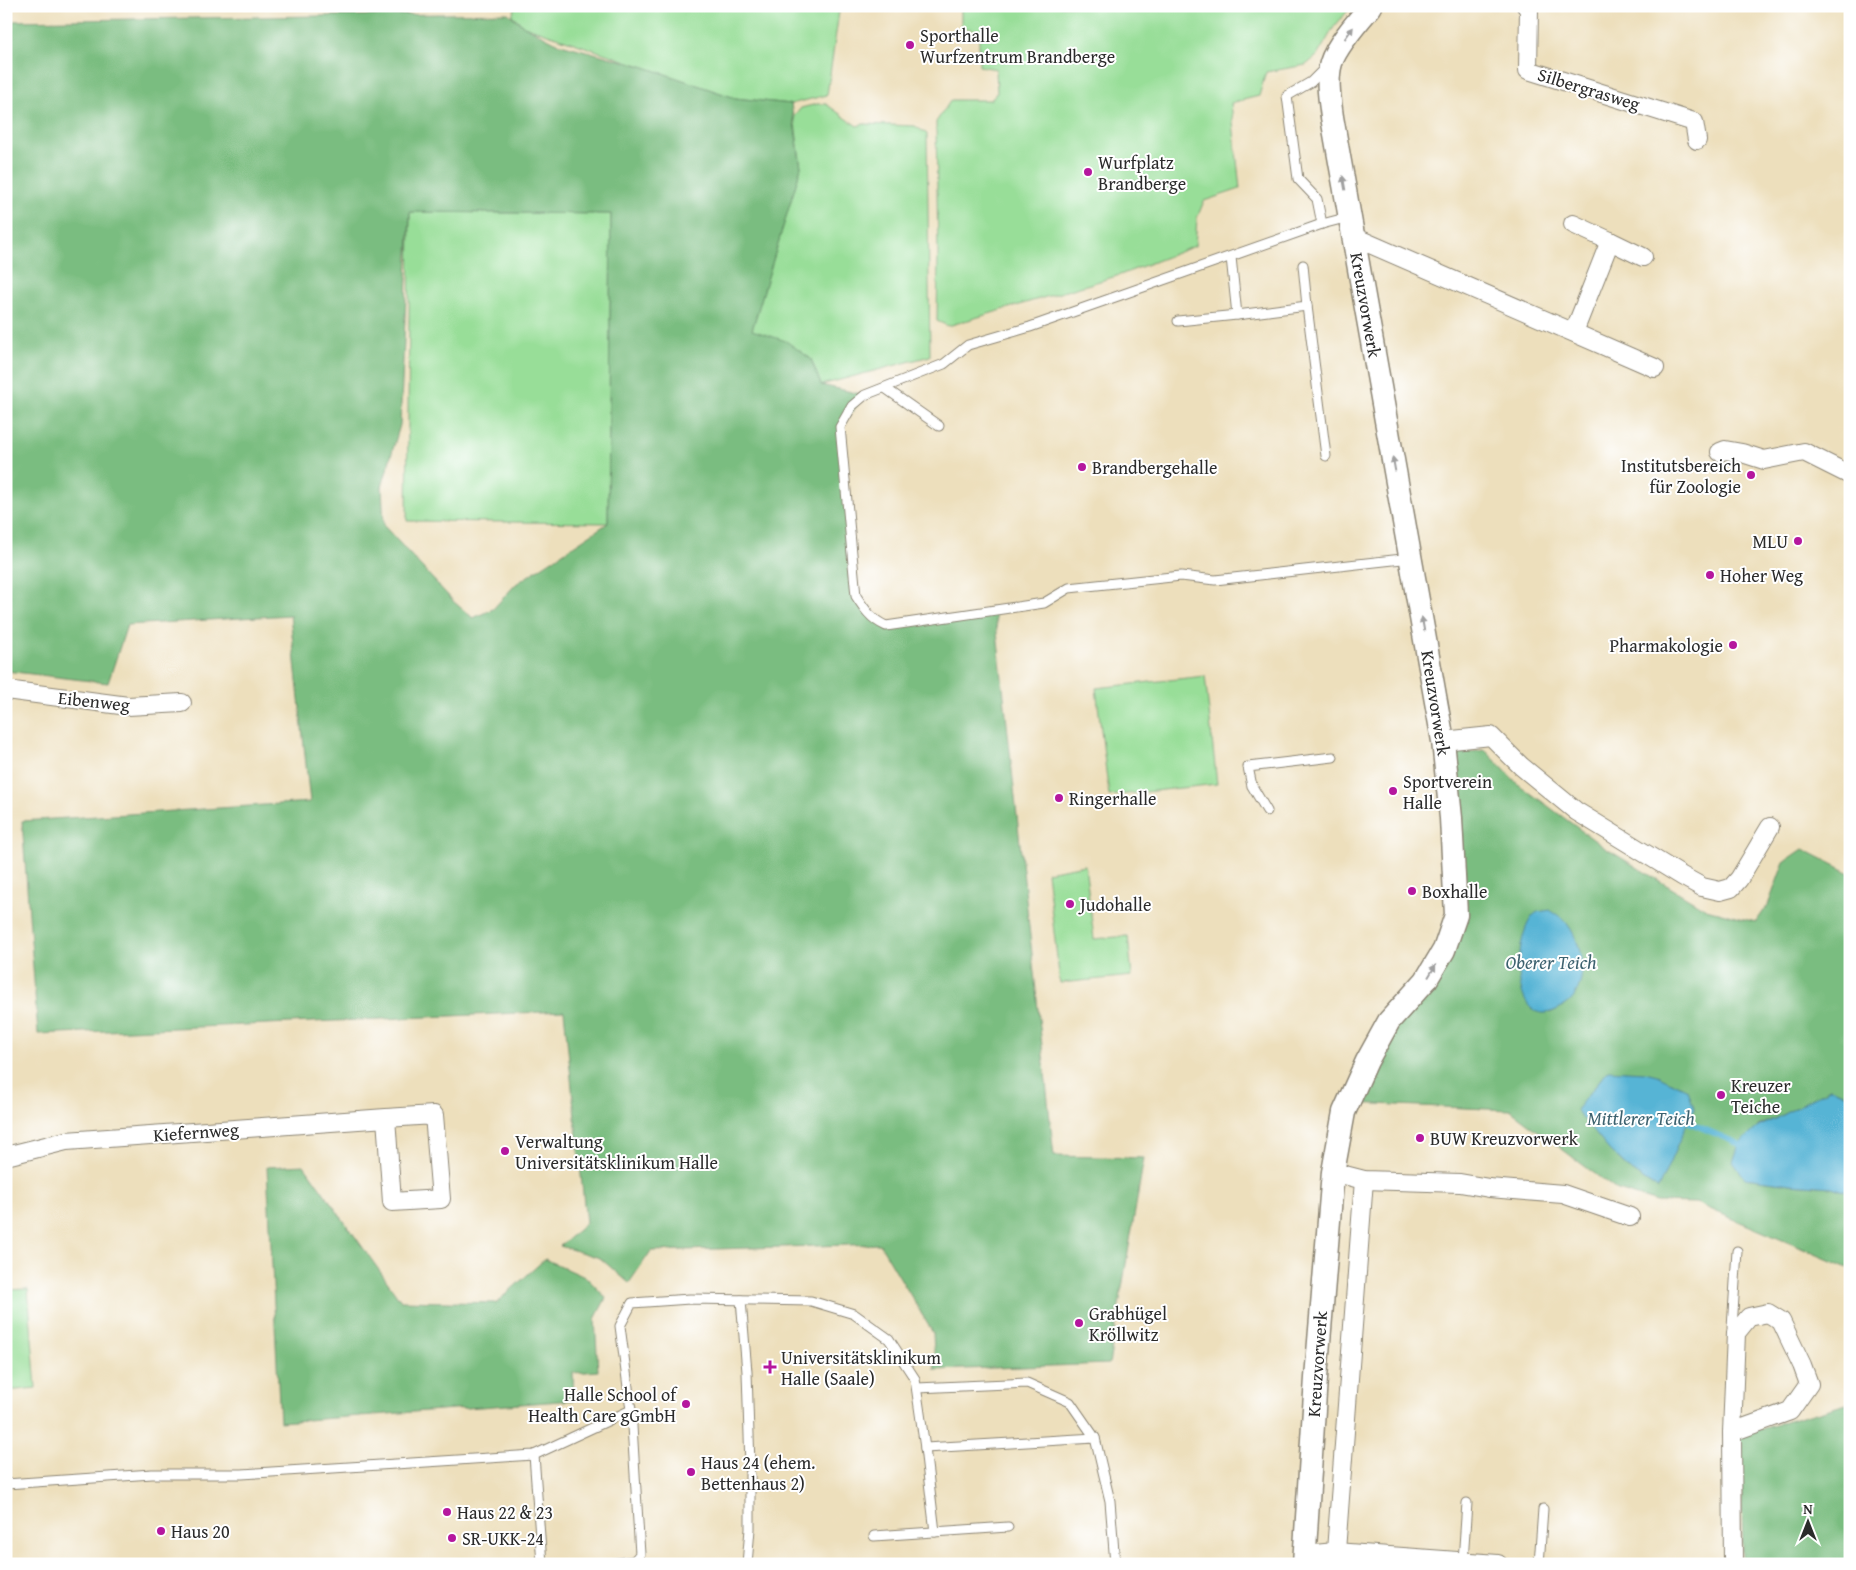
<svg xmlns="http://www.w3.org/2000/svg" width="1856" height="1570" viewBox="0 0 1856 1570" font-family="'Gentium Book Plus',serif">
  <style>
    .green { fill: #98de98; stroke: #628462 }
    .forest { fill: #7abd80; stroke: #527456; fill-rule: evenodd }
    .water { fill: #57b4d5; stroke: #417080 }
    .lines { fill: none; stroke-linecap: round; stroke-linejoin: round }
    .stream { stroke: #57b4d5; stroke-width: 5.5 }
    .service-casing { stroke: #8c8574; stroke-width: 11 }
    .minor-casing { stroke: #8c8574; stroke-width: 20 }
    .tertiary-casing { stroke: #8c8574; stroke-width: 25 }
    .service { stroke: #fff; stroke-width: 9 }
    .minor { stroke: #fff; stroke-width: 18 }
    .tertiary { stroke: #fff; stroke-width: 22 }
    .oneway { fill: #a0a0a0 }
    .poi-dot { fill: #b5179e; stroke: #fff; stroke-width: 2 }
    .labels { text-anchor: middle; dominant-baseline: central; stroke-width: 4; stroke-linejoin: round; paint-order: stroke }
    .poi-label { font-size: 18px; fill: #2b2b2b; stroke: #fff; text-anchor: start }
    .street-label { font-size: 18px; fill: #2b2b2b; stroke: #fff }
    .water-label { font-size: 19px; font-style: italic; fill: #3d626f; stroke: #fff }
  </style>
  <rect width="100%" height="100%" fill="#fff"/>
  <filter id="ink" filterUnits="userSpaceOnUse"><feTurbulence type="fractalNoise" baseFrequency=".02" numOctaves="2"/><feDisplacementMap in="SourceGraphic" scale="10" xChannelSelector="R" yChannelSelector="G"/><feConvolveMatrix kernelMatrix="1 2 1 2 8 2 1 2 1" color-interpolation-filters="sRGB"/></filter>
  <filter id="wash" filterUnits="userSpaceOnUse"><feTurbulence type="fractalNoise" baseFrequency=".0096" numOctaves="4" result="noise"/><feDisplacementMap in="SourceGraphic" scale="20" xChannelSelector="R" yChannelSelector="G"/><feGaussianBlur stdDeviation="1.12" result="paint"/><feColorMatrix in="noise" values="0 0 0 0 0 0 0 0 0 0 0 0 0 0 0 0 0 1.4 0 .05"/><feComposite in="paint" operator="in"/></filter>
  <g filter="url(#wash)">
    <rect width="100%" height="100%" fill="#eddfbc"/>
    <g class="green">
      <path d="M516,6H838L839,12L827,95L791,104L735,98L524,26L512,15Z"/>
      <path d="M961,6H1352L1334,27L1317,56L1306,65L1266,72L1259,96L1231,103L1240,189L1204,201L1197,218L1195,246L1120,275L948,326L937,321L938,256L936,122L951,100H991L997,92L996,69L979,66V31L961,27Z"/>
      <path d="M817,104H826L857,126L864,124L915,126L927,134L930,356L821,385L811,359L752,330L801,167L794,116L801,108Z"/>
      <path d="M410,212L611,214L608,523L407,521Z"/>
      <path d="M1205,676L1217,784L1109,796L1096,688Z"/>
      <path d="M1085,865L1094,939L1128,936L1132,976L1060,983L1047,872Z"/>
      <path d="M28,1289L36,1388L6,1391V1290Z"/>
    </g>
    <g class="forest">
      <path d="M6,6H10V21L508,13L524,26L557,43L645,67L735,98L791,104L801,167L752,330L786,341L811,359L821,385L865,395L840,427L856,596L886,626L995,614L1054,1156L1144,1158L1109,1364L935,1370L933,1333L880,1244L651,1251L629,1283L600,1258L560,1246L586,1223L564,1011L38,1034L22,821L310,802L290,615L127,625L108,683L6,671ZM410,212L611,214L608,523L516,584L493,609L473,618L454,602L384,526L382,487L400,425Z"/>
      <path d="M1485,750L1518,784L1605,848L1706,909L1756,922L1768,905L1784,862L1803,849L1850,873V1096L1830,1088L1785,1114L1758,1126L1746,1178L1790,1184L1832,1187L1850,1193V1269L1696,1203L1657,1202L1615,1189L1510,1110L1352,1103L1388,1032L1451,956L1448,755ZM1532,917L1565,1005L1550,1013L1519,965L1521,945ZM1608,1070L1658,1189L1631,1171L1609,1150L1596,1085Z"/>
      <path d="M304,1165L401,1301L496,1303L545,1259L587,1278L606,1298L595,1319L598,1371L573,1373L574,1400L280,1422L267,1167Z"/>
      <path d="M1850,1403V1564H1743L1741,1435Z"/>
    </g>
    <g class="water">
      <path d="M1550,910C1557,915 1564,918 1568,925C1584,946 1590,988 1565,1005C1507,1044 1512,930 1536,913C1539,911 1546,911 1550,910Z"/>
      <path d="M1608,1070L1645,1072L1657,1075L1688,1090L1694,1108L1658,1189L1631,1171L1609,1150L1576,1110Z"/>
      <path d="M1830,1088L1850,1096V1193L1832,1187L1790,1184L1745,1178L1733,1162L1739,1144L1758,1127L1785,1114Z"/>
    </g>
    <g class="lines">
      <path class="stream" d="M1688,1122L1739,1144"/>
    </g>
  </g>
  <g filter="url(#ink)">
    <g class="lines">
      <defs>
        <g id="service">
          <path d="M1349,217L1322,224L1030,327L968,345L944,364L865,395L852,406L840,427L856,596C865,610 871,619 886,626L1044,603L1069,588L1181,576L1215,580L1411,558"/>
          <path d="M1322,224L1317,199L1298,179L1287,96L1311,82L1325,68"/>
          <path d="M1307,306L1326,456"/>
          <path d="M1237,315L1307,306L1303,265"/>
          <path d="M1178,321L1237,315L1231,257"/>
          <path d="M885,388L939,426"/>
          <path d="M1267,811L1252,786L1248,767L1333,757"/>
          <path d="M741,1300L747,1372L750,1466"/>
          <path d="M1736,1333L1732,1328L1737,1251"/>
          <path d="M917,1388L1027,1383L1070,1402L1095,1438"/>
          <path d="M925,1448L935,1532"/>
          <path d="M534,1455L542,1564"/>
          <path d="M6,1484L152,1474H242L534,1455L631,1410L620,1326L632,1303L690,1299L811,1301L854,1314L889,1339L915,1379L925,1448L1095,1438L1110,1501L1115,1564"/>
          <path d="M874,1536L1008,1527"/>
          <path d="M1463,1561L1467,1503"/>
          <path d="M609,1564L634,1561L640,1554L631,1410"/>
          <path d="M747,1564L750,1529V1474"/>
          <path d="M1539,1564L1543,1509"/>
        </g>
        <g id="minor">
          <path d="M1526,6L1529,9L1528,70L1694,122L1697,140"/>
          <path d="M1573,224L1610,241"/>
          <path d="M1354,237L1655,368"/>
          <path d="M1574,332L1610,241L1643,257"/>
          <path d="M1720,452L1725,450L1742,453L1764,460L1804,452L1850,475"/>
          <path d="M6,690L128,706L182,703"/>
          <path d="M1443,741L1491,736L1521,766L1576,811L1682,876L1702,887L1720,891L1731,888L1739,879L1770,827"/>
          <path d="M6,1156L66,1141L386,1118L434,1115L441,1199L392,1202L386,1118"/>
          <path d="M1333,1172L1364,1180L1460,1183L1489,1188L1563,1194L1630,1217"/>
          <path d="M1732,1432L1790,1411L1809,1384L1802,1365L1781,1321L1768,1313L1749,1317L1736,1333L1732,1432L1733,1564"/>
          <path d="M1305,1555L1335,1552L1498,1564"/>
          <path d="M1335,1564L1364,1180"/>
        </g>
        <path id="tertiary" d="M1304,1564L1316,1378L1333,1172L1344,1112L1367,1061L1389,1021L1426,980L1444,950L1456,915L1451,818L1443,741L1332,117C1330,101 1326,80 1331,63C1336,46 1359,20 1371,6"/>
      </defs>
      <use href="#service" class="service-casing"/>
      <use href="#minor" class="minor-casing"/>
      <use href="#tertiary" class="tertiary-casing"/>
      <use href="#service" class="service"/>
      <use href="#minor" class="minor"/>
      <use href="#tertiary" class="tertiary"/>
    </g>
    <defs><path id="oneway-solid" d="M-6-.8H1V-3.2L6.5 0L1 3.2V.8H-6Z" transform="scale(1.25)"/></defs>
    <g class="oneway">
      <use href="#oneway-solid" transform="translate(1349 33) rotate(-54)"/>
      <use href="#oneway-solid" transform="translate(1344 183) rotate(-100)"/>
      <use href="#oneway-solid" transform="translate(1394 464) rotate(-100)"/>
      <use href="#oneway-solid" transform="translate(1423 624) rotate(-100)"/>
      <use href="#oneway-solid" transform="translate(1432 971) rotate(-59)"/>
    </g>
  </g>
  <g class="poi-dot">
    <circle cx="910" cy="45" r="5"/>
    <circle cx="1088" cy="172" r="5"/>
    <circle cx="1082" cy="467" r="5"/>
    <circle cx="1751" cy="475" r="5"/>
    <circle cx="1798" cy="541" r="5"/>
    <circle cx="1710" cy="575" r="5"/>
    <circle cx="1733" cy="645" r="5"/>
    <circle cx="1393" cy="791" r="5"/>
    <circle cx="1059" cy="798" r="5"/>
    <circle cx="1412" cy="891" r="5"/>
    <circle cx="1070" cy="904" r="5"/>
    <circle cx="1721" cy="1095" r="5"/>
    <circle cx="1420" cy="1138" r="5"/>
    <circle cx="505" cy="1151" r="5"/>
    <circle cx="1079" cy="1323" r="5"/>
    <path d="M767.5 1359.5h5v5h5v5h-5v5h-5v-5h-5v-5h5z"/>
    <circle cx="686" cy="1404" r="5"/>
    <circle cx="691" cy="1472" r="5"/>
    <circle cx="447" cy="1512" r="5"/>
    <circle cx="161" cy="1531" r="5"/>
    <circle cx="452" cy="1538" r="5"/>
  </g>
  <g class="labels">
    <g class="poi-label">
      <text x="920" y="35">Sporthalle<tspan x="920" dy="21">Wurfzentrum Brandberge</tspan></text>
      <text x="1098" y="162">Wurfplatz<tspan x="1098" dy="21">Brandberge</tspan></text>
      <text x="1741" y="465" text-anchor="end">Institutsbereich<tspan x="1741" dy="21">für Zoologie</tspan></text>
      <text x="1092" y="467">Brandbergehalle</text>
      <text x="1788" y="541" text-anchor="end">MLU</text>
      <text x="1720" y="575">Hoher Weg</text>
      <text x="1723" y="645" text-anchor="end">Pharmakologie</text>
      <text x="1403" y="781">Sportverein<tspan x="1403" dy="21">Halle</tspan></text>
      <text x="1069" y="798">Ringerhalle</text>
      <text x="1422" y="891">Boxhalle</text>
      <text x="1080" y="904">Judohalle</text>
      <text x="1731" y="1085">Kreuzer<tspan x="1731" dy="21">Teiche</tspan></text>
      <text x="1430" y="1138">BUW Kreuzvorwerk</text>
      <text x="515" y="1141">Verwaltung<tspan x="515" dy="21">Universitätsklinikum Halle</tspan></text>
      <text x="1089" y="1313">Grabhügel<tspan x="1089" dy="21">Kröllwitz</tspan></text>
      <text x="781" y="1357">Universitätsklinikum<tspan x="781" dy="21">Halle (Saale)</tspan></text>
      <text x="676" y="1394" text-anchor="end">Halle School of<tspan x="676" dy="21">Health Care gGmbH</tspan></text>
      <text x="701" y="1462">Haus 24 (ehem.<tspan x="701" dy="21">Bettenhaus 2)</tspan></text>
      <text x="457" y="1512">Haus 22 &amp; 23</text>
      <text x="171" y="1531">Haus 20</text>
      <text x="462" y="1538">SR-UKK-24</text>
    </g>
    <g class="street-label">
      <text transform="translate(1589 89) rotate(17)">Silbergrasweg</text>
      <text transform="translate(1366 305) rotate(80)">Kreuzvorwerk</text>
      <text transform="translate(94 701) rotate(6)">Eibenweg</text>
      <text transform="translate(1436 703) rotate(81)">Kreuzvorwerk</text>
      <text transform="translate(196 1132) rotate(-4)">Kiefernweg</text>
      <text transform="translate(1317 1364) rotate(-86)">Kreuzvorwerk</text>
    </g>
    <g class="water-label">
      <text x="1551" y="962">Oberer Teich</text>
      <text x="1641" y="1118">Mittlerer Teich</text>
    </g>
  </g>
  <rect width="1856" height="1570" fill="none" stroke="#fff" stroke-width="25"/>
  <g transform="translate(1808 1522)" stroke="#ffffff" stroke-width="4" paint-order="stroke">
  <path d="M0-4L9 19L0 12L-9 19Z" fill="#2b2b2b"/>
  <text y="-8" font-size="14" font-weight="bold" text-anchor="middle" fill="#2b2b2b">N</text>
  </g>
</svg>
